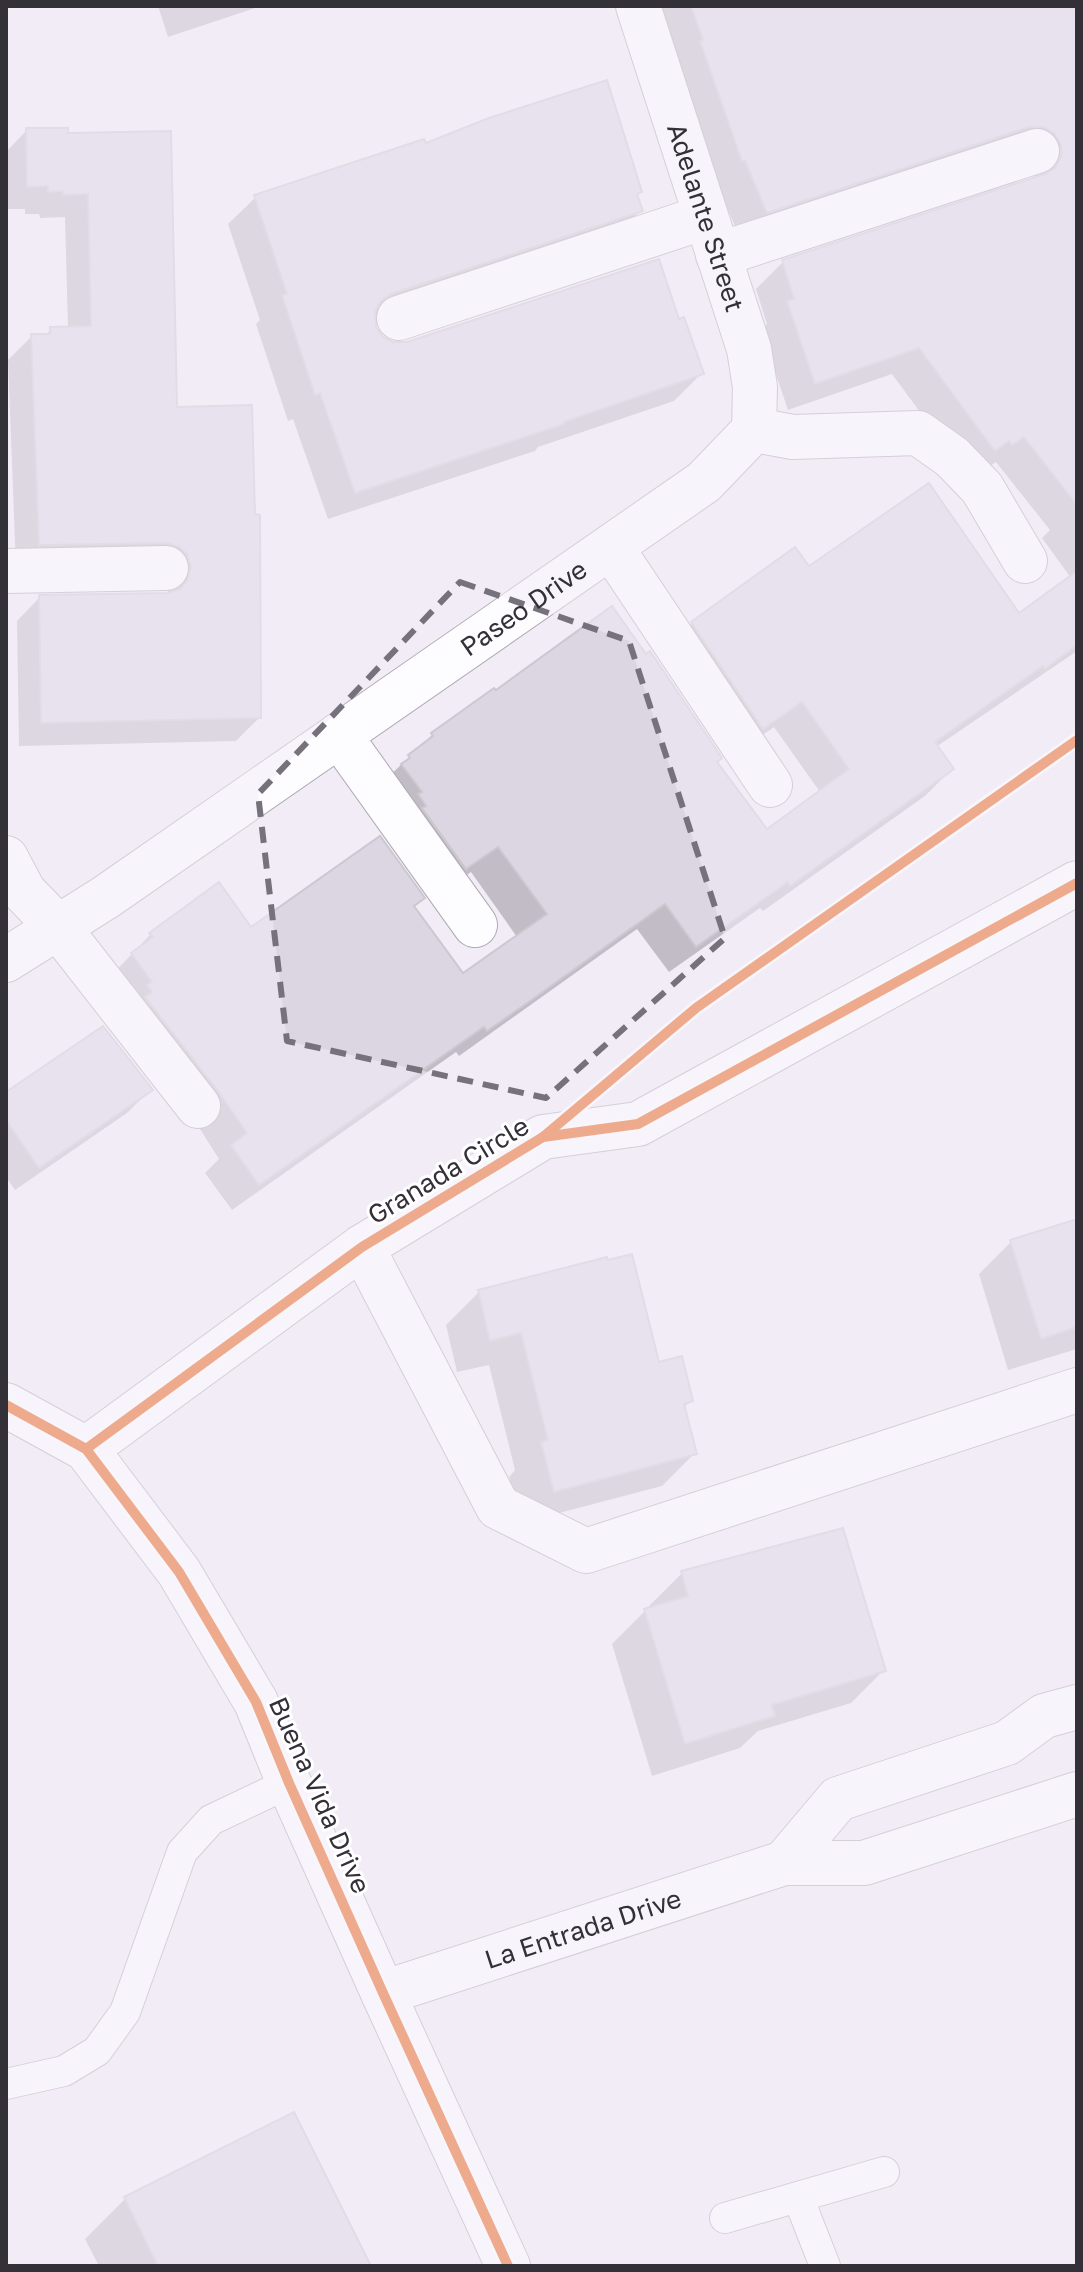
<svg xmlns="http://www.w3.org/2000/svg" width="1083" height="2272" viewBox="0 0 1083 2272" font-family="'Golos Text',sans-serif">
  <style>
    .shadow { fill: #0003 }
    .building { fill: #dcd5e2; stroke: #ccc8d0; stroke-width: 2 }
    .lines { fill: none; stroke-linecap: round; stroke-linejoin: round }
    .service-casing { stroke: #afabb3; stroke-width: 32 }
    .minor-casing { stroke: #afabb3; stroke-width: 46 }
    .service { stroke: #fdfcfe; stroke-width: 30 }
    .minor { stroke: #fdfcfe; stroke-width: 44 }
    .cycleway-casing { stroke: #fff; stroke-width: 15 }
    .cycleway { stroke: #e8590c; stroke-width: 10 }
    .marked { fill: none; stroke: #76727b; stroke-width: 6; stroke-dasharray: 16 10; stroke-linejoin: round }
    .labels { text-anchor: middle; dominant-baseline: central; stroke-width: 6; stroke-linejoin: round; paint-order: stroke }
    .street-label { font-size: 26px; fill: #343038; stroke: #fff }
  </style>
  <rect width="100%" height="100%" fill="#f2ecf7"/>
  <g class="shadow">
    <path d="M158,6H261L168,37Z"/>
    <path d="M656,6H1077V651L936,747L952,769L925,796L763,911L760,908L669,972L637,929L459,1056L456,1052L232,1210L205,1173L219,1159L106,981L151,934L251,930L422,898L413,907L462,976L517,937L471,872L438,895L382,783L432,735L715,762L766,832L820,792L774,727L735,755L666,650L692,623L808,568L1019,616L1071,578L1042,538L1050,530L996,462L984,470L967,476L892,374L788,410L761,330L767,324L756,289L783,262L1035,180L1034,170L740,238L718,186Z"/>
    <path d="M27,130H66L175,409L259,718L236,741L19,746L17,621L40,597L167,595L168,591L164,578L16,568L8,360L32,336H45L51,329H68L65,217L40,218L39,214H25V209H6V152Z"/>
    <path d="M425,146L640,192L635,196L640,211L613,238L373,317L374,327L382,339L393,344L677,321L701,374L674,401L538,447L535,451L328,519L293,419L288,421L256,324L260,320L228,224L256,197Z"/>
    <path d="M151,1089L127,1113L15,1190L6,1177V1095Z"/>
    <path d="M1077,1221V1349L1008,1370L979,1274L1012,1241Z"/>
    <path d="M479,1292L658,1365L691,1401L683,1408L695,1453L662,1486L521,1523L509,1477L515,1470L489,1365L457,1372L446,1325Z"/>
    <path d="M682,1573L884,1670L851,1703L758,1731L740,1748L652,1776L612,1644L645,1611L650,1609L649,1606Z"/>
    <path d="M125,2199L369,2266H99L85,2239Z"/>
  </g>
  <g class="building">
    <path d="M691,6H1077V505L1024,437L1012,445L1009,441L995,451L919,348L815,384L787,301L794,299L782,260L1045,174L1055,168L1061,157V144L1054,133L1043,127H1029L767,213L745,161H742L700,41L703,40Z"/>
    <path d="M607,80L642,192L637,194L643,211L391,294L381,301L375,312L376,327L383,337L393,342H407L659,259L679,319L684,317L704,374L564,422V424L355,493L320,393L315,395L282,295L287,294L254,195L424,139L426,143L489,118Z"/>
    <path d="M26,128H68V133L171,131L177,407L252,405L255,514L260,515L261,718L41,723L39,595L167,593L180,589L187,581L191,567L187,554L179,547L166,543L39,545L31,334H50V327L91,326L88,194L63,195L62,191L48,192V186L27,187Z"/>
    <path d="M929,483L1019,613L1077,571V645L1045,669L1043,666L935,742L954,769L790,886L788,882L696,947L665,904L533,999L487,1031L484,1027L259,1185L231,1145L247,1133L218,1091L145,997L152,992L147,985L152,982L131,953L153,937L149,933L219,882L251,927L380,836L425,898L414,906L463,973L547,914L498,847L466,869L422,808L426,806L418,794L422,792L401,764L410,758L408,755L433,736L431,733L494,688L496,690L612,606L646,654L650,651L722,758L717,762L767,829L849,769L802,702L763,729L691,622L795,547L809,566Z"/>
    <path d="M103,1026L153,1090L39,1168L6,1120V1092Z"/>
    <path d="M1077,1219V1327L1041,1339L1010,1240Z"/>
    <path d="M632,1254L659,1362L682,1356L693,1401L684,1404L697,1454L554,1492L541,1442L548,1440L521,1333L490,1341L478,1290L607,1257L608,1260Z"/>
    <path d="M843,1528L886,1671L772,1705L775,1716L685,1744L644,1609L688,1596L681,1571Z"/>
    <path d="M294,2112L371,2266H158L124,2197Z"/>
  </g>
  <g class="lines">
    <defs>
      <g id="service">
        <path d="M6,2084L64,2071L97,2051L125,2012L182,1852L211,1820L289,1783"/>
        <path d="M798,2197L825,2266"/>
        <path d="M725,2218L884,2172"/>
      </g>
      <g id="minor">
        <path id="s1" d="M638,6L749,349L755,387L754,430"/>
        <path d="M718,255L1037,151"/>
        <path d="M399,318L705,217"/>
        <path d="M754,430L793,437L918,433L952,457L982,488L1025,561"/>
        <path d="M611,547L770,785"/>
        <path d="M6,571L166,568"/>
        <path d="M339,735L475,925"/>
        <path d="M6,858L24,892L58,927L198,1106"/>
        <path id="s2" d="M6,960L106,897L704,482L754,430"/>
        <path d="M362,1247L498,1507L586,1551L1077,1390"/>
        <path d="M6,1405L86,1449L179,1572L256,1702L289,1783L383,1993L508,2266"/>
        <path d="M86,1449L362,1247L543,1137L638,1124L1077,883"/>
        <path d="M784,1863L838,1799L1007,1743L1044,1716L1077,1707"/>
        <path id="s3" d="M383,1993L784,1863H864L1077,1794"/>
      </g>
    </defs>
    <use href="#service" class="service-casing"/>
    <use href="#minor" class="minor-casing"/>
    <use href="#service" class="service"/>
    <use href="#minor" class="minor"/>
    <defs>
      <g id="cycleway">
        <path d="M543,1137L696,1008L1077,740"/>
        <path d="M6,1405L86,1449L179,1572L256,1702L289,1783L383,1993L508,2266"/>
        <path d="M86,1449L362,1247L543,1137L638,1124L1077,883"/>
      </g>
    </defs>
    <use href="#cycleway" class="cycleway-casing"/>
    <use href="#cycleway" class="cycleway"/>
  </g>
  <path d="M0 0H1083V2272H0ZM460,582L629,641L725,938L546,1098L287,1041L258,794Z" fill="#f2ecf7" fill-opacity=".55" fill-rule="evenodd"/>
  <path class="marked" d="M460,582L629,641L725,938L546,1098L287,1041L258,794Z"/>
  <g class="labels">
    <g class="street-label">
      <text stroke="none"><textPath href="#s1" startOffset="222">Adelante Street</textPath></text>
      <text stroke="none"><textPath href="#s2" startOffset="626">Paseo Drive</textPath></text>
      <text transform="translate(448 1170) rotate(-31)">Granada Circle</text>
      <text transform="translate(320 1795) rotate(66)">Buena Vida Drive</text>
      <text stroke="none"><textPath href="#s3" startOffset="210">La Entrada Drive</textPath></text>
    </g>
  </g>
  <rect width="1083" height="2272" fill="none" stroke="#343038" stroke-width="16"/>
</svg>
